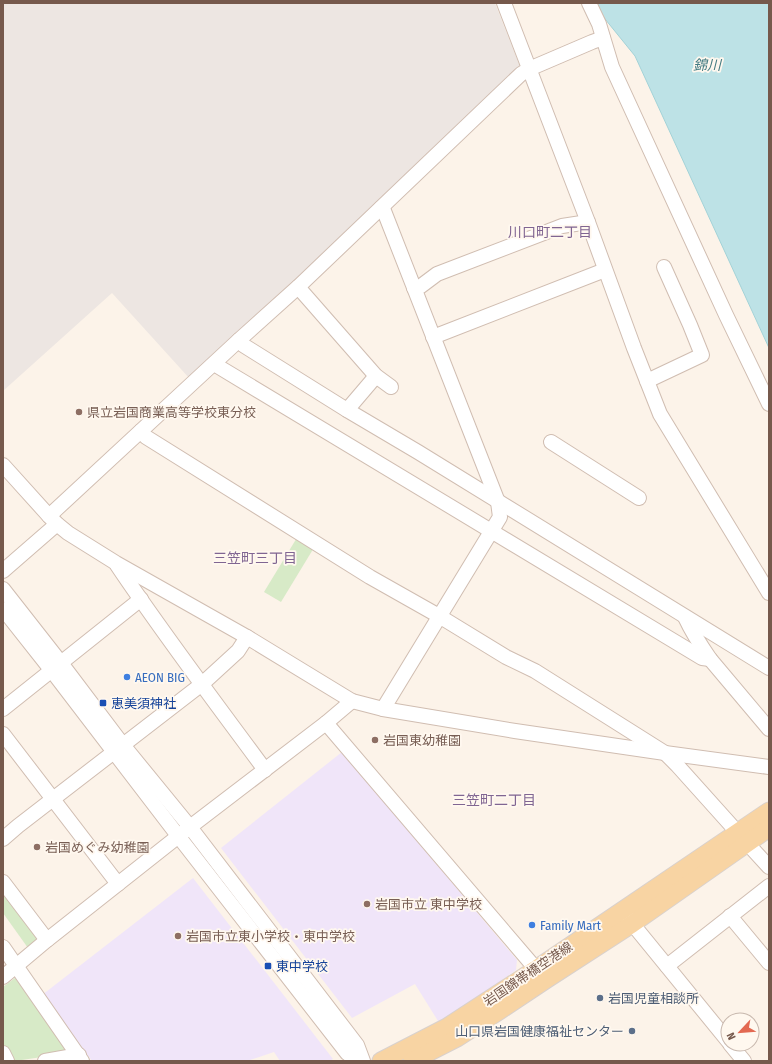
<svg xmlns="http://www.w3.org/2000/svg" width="772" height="1064" viewBox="0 0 772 1064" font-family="'Fira Sans Condensed','Noto Sans JP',sans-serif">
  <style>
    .industrial { fill: #ede6e2 }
    .education { fill: #f0e5f9 }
    .green { fill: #d7eac7 }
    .water { fill: #bde2e6; stroke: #a3d2d7 }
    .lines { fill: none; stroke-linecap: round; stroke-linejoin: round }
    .minor-casing { stroke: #d0bdb1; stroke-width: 16 }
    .major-casing { stroke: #d9d1cd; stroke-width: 19 }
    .minor { stroke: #fff; stroke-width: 14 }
    .major { stroke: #f8d4a3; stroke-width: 17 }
    .education-dot { fill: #8d6e63; stroke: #fff8ef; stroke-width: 1.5 }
    .shop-dot { fill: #3f7fe0; stroke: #fff8ef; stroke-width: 1.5 }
    .transit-dot { fill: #1a4fb4; stroke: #fff8ef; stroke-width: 1.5 }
    .service-dot { fill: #5c6f8a; stroke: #fff8ef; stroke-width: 1.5 }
    .labels { text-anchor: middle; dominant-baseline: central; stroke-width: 3.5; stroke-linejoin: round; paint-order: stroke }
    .education-label { font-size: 13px; fill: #785e54; stroke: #fff8ef; text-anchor: start }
    .shop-label { font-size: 13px; fill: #366cbe; stroke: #fff8ef; text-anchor: start }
    .transit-label { font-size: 13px; fill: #164399; stroke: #fff8ef; text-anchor: start }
    .street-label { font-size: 13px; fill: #76594c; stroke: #fff8ef }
    .service-label { font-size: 13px; fill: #4e5e75; stroke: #fff8ef; text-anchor: start }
    .water-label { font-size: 14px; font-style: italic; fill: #437b82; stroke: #fff8ef }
    .neighbourhood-label { font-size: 14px; fill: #806592; stroke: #fff8ef }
  </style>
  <rect width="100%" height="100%" fill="#fcf3e9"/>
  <path class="industrial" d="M3,3H495L520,67L190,379L112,293L3,391Z"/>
  <g class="education">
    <path d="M342,752L517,960L516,970L453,1014L438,1021L415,984L352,1018L221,848Z"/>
    <path d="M193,878L333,1059L330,1061H280L274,1052L247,1061H92L42,995Z"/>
  </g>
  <g class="green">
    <path d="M298,536L315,546L281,602L264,592Z"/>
    <path d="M3,891L37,936L35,943L28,948L3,913Z"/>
    <path d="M15,978L69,1053L15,1061L3,1044V987Z"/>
  </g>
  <path class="water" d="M596,3H769V348L635,56L601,14Z"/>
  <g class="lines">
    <defs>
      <g id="minor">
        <path d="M504,3L588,222L634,348L660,414L769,593"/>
        <path d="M589,3L599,24L612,67L726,315L769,404"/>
        <path d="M381,208L384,211L498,502L500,517L383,709"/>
        <path d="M298,287L376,376L391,387"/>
        <path d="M414,288L421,286L437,274L562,226L588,222"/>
        <path d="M433,337L605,270"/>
        <path d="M239,340L243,345L347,410L418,452L769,668"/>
        <path d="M215,363L219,367L702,658L710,659"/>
        <path d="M647,381L702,355L690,325L664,267"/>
        <path d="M347,410L376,376"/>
        <path d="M141,431L146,437L370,577L439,616L506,657L535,671L665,753L677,765L747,843L769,867"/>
        <path d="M551,442L639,498"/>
        <path d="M3,465L49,516L57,524L68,533L116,563L247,637L352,701L383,709L515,731L665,753L769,767"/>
        <path d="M49,516L239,340L298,287L521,74L529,69L592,42L603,38"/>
        <path d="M117,565C164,635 215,702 265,770"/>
        <path d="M3,571L57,524"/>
        <path d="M3,589L61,663L123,745L190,827L357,1045L363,1061"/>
        <path d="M3,609L52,671L179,837L347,1053L357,1061"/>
        <path d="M685,617C692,632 701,646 710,659L769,729"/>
        <path d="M3,709L141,599"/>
        <path d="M326,723L536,969L544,976"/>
        <path d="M3,734L118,884"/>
        <path d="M3,839L18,826L202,684L238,651L247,637"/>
        <path d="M3,882L47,940"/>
        <path d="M626,916L728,1041"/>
        <path d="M730,916L769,963"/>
        <path d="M3,947L82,1061"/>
        <path d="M667,966L769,886"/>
        <path d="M3,977L47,940L190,827L326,723L352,701"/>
        <path d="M730,1044L744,1061"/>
        <path d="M3,1053L7,1061"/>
        <path d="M45,1061L79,1055"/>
      </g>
      <g id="major">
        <path d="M381,1061L447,1027L536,969L769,811"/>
        <path d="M412,1061L457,1038L499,1011L547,979L632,924L769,828"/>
      </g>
    </defs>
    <use href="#minor" class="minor-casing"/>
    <use href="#major" class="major-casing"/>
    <use href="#minor" class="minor"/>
    <use href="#major" class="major"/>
  </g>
  <g class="education-dot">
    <circle cx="79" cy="412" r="4"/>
    <circle cx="375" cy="740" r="4"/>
    <circle cx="37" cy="847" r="4"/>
    <circle cx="367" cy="904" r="4"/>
    <circle cx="178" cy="936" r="4"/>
  </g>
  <g class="shop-dot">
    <circle cx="127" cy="677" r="4"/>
    <circle cx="532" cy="925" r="4"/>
  </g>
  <g class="transit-dot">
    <rect x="99" y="699" width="8" height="8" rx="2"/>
    <rect x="264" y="962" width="8" height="8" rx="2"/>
  </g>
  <g class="service-dot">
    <circle cx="600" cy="998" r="4"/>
    <circle cx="632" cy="1031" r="4"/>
  </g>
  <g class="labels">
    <g class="education-label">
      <text x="87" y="412">県立岩国商業高等学校東分校</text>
      <text x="383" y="740">岩国東幼稚園</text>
      <text x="45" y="847">岩国めぐみ幼稚園</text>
      <text x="375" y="904">岩国市立 東中学校</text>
      <text x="186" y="936">岩国市立東小学校・東中学校</text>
    </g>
    <g class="shop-label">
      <text x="135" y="677">AEON BIG</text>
      <text x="540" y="925">Family Mart</text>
    </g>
    <g class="transit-label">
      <text x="111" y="703">恵美須神社</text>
      <text x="276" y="966">東中学校</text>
    </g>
    <g class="street-label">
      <text transform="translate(528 974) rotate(-34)">岩国錦帯橋空港線</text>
    </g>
    <g class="service-label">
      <text x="608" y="998">岩国児童相談所</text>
      <text x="624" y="1031" text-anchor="end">山口県岩国健康福祉センター</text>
    </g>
    <g class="water-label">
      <text x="707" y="65">錦川</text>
    </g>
    <g class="neighbourhood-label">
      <text x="550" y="232">川口町二丁目</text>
      <text x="255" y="558">三笠町三丁目</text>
      <text x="494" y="800">三笠町二丁目</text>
    </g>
  </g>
  <rect width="772" height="1064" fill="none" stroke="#76594c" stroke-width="8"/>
  <g transform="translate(740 1032) rotate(244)"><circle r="19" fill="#fff8ef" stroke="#c8b8ae"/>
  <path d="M0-3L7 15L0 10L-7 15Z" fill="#e36951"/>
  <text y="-6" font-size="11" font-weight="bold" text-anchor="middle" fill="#76594c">N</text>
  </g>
</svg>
